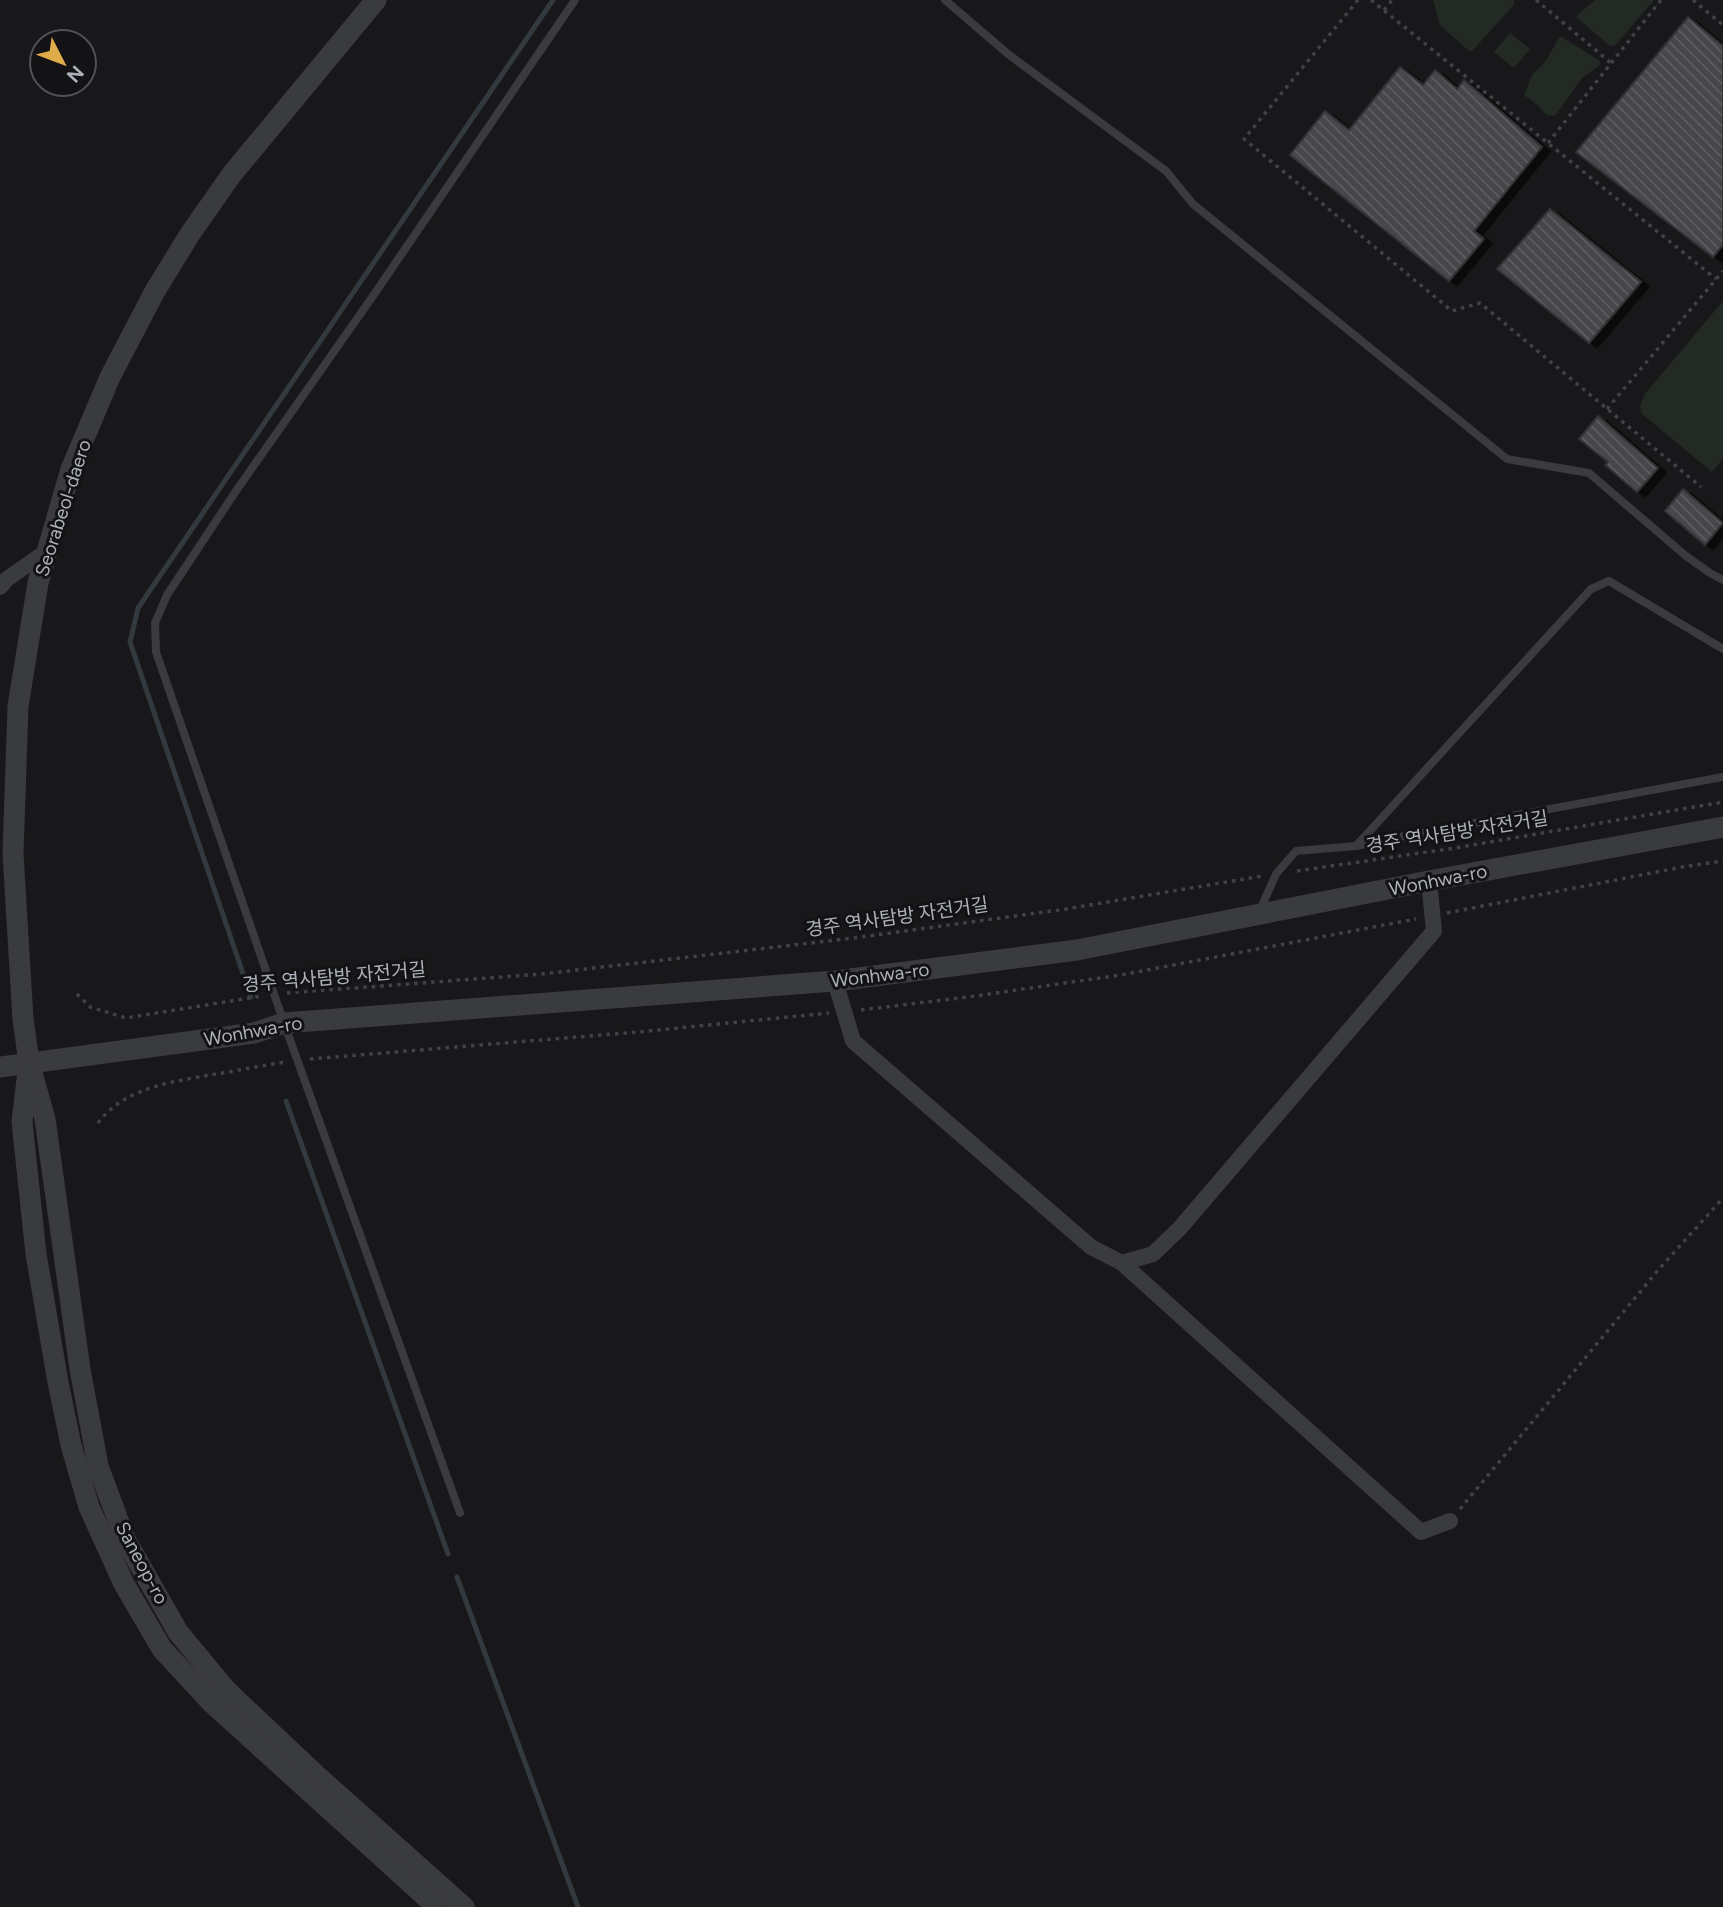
<svg xmlns="http://www.w3.org/2000/svg" width="1723" height="1907" viewBox="0 0 1723 1907" font-family="Figtree,'Noto Sans KR',sans-serif">
  <style>
    .grass { fill: #232a24 }
    .lines { fill: none; stroke-linecap: round; stroke-linejoin: round }
    .stream { stroke: #32393f; stroke-width: 5 }
    .building { fill: url(#building-back-hatch); stroke: #333336; stroke-width: 2; filter: url(#shadow) }
    .path { stroke: #404246; stroke-width: 3.5; stroke-dasharray: 3.5 5; stroke-linecap: butt }
    .service { stroke: #3a3b3f; stroke-width: 8 }
    .minor { stroke: #3a3b3f; stroke-width: 16 }
    .tertiary { stroke: #3a3b3f; stroke-width: 21 }
    .labels { text-anchor: middle; dominant-baseline: central; stroke-width: 6; stroke-linejoin: round; paint-order: stroke }
    .street-label { font-size: 19px; fill: #acb0b9; stroke: #131315 }
  </style>
  <defs>
    <pattern id="building-back-hatch" width="6" height="6" patternUnits="userSpaceOnUse" patternTransform="scale(1.75)"><rect width="6" height="6" fill="#46464a"/><path d="M-1 5l2 2M0 0l6 6M5-1l2 2" fill="none" stroke="#5e5e62"/></pattern>
    <filter id="shadow"><feDropShadow dx="8" dy="4.5" stdDeviation="0" flood-color="#0009"/></filter>
  </defs>
  <rect width="100%" height="100%" fill="#18181a"/>
  <g class="grass">
    <path d="M1433,0H1514V5L1472,51L1468,50L1440,25Z"/>
    <path d="M1595,0H1654L1619,41L1615,45L1610,46L1577,18L1578,14Z"/>
    <path d="M1510,33L1530,49L1514,68L1494,52Z"/>
    <path d="M1562,37L1600,61L1599,66L1582,78L1555,116L1546,115L1539,106L1524,95L1532,75L1545,62L1559,38Z"/>
    <path d="M1723,301V459L1712,472L1641,413L1640,406L1645,394Z"/>
  </g>
  <g class="lines">
    <g class="stream">
      <path d="M251,997L130,642L138,608L553,0"/>
      <path d="M286,1101L448,1554"/>
      <path d="M457,1577L578,1907"/>
    </g>
  </g>
  <g class="building">
    <path d="M1688,17L1723,46V245L1713,257L1576,152Z"/>
    <path d="M1400,67L1423,85L1435,70L1457,89L1464,80L1542,147L1474,231L1484,239L1449,281L1290,155L1325,111L1349,130Z"/>
    <path d="M1550,209L1641,282L1589,343L1497,269Z"/>
    <path d="M1598,416L1658,468L1637,492L1605,465L1608,462L1579,439Z"/>
    <path d="M1683,489L1723,523L1705,545L1665,511Z"/>
  </g>
  <g class="lines">
    <g class="path">
      <path d="M1358,0L1244,139L1452,311L1480,303L1701,487"/>
      <path d="M1371,0L1716,279"/>
      <path d="M1536,0L1611,63"/>
      <path d="M1693,0L1723,25"/>
      <path d="M1384,10L1392,0"/>
      <path d="M1548,143L1661,0"/>
      <path d="M1607,409L1723,271"/>
      <path d="M1297,871L1455,848L1723,802"/>
      <path d="M1447,913L1682,867L1723,861"/>
      <path d="M287,993L542,974L854,938L1066,909L1262,876"/>
      <path d="M77,994L90,1007L126,1018L262,996"/>
      <path d="M861,1010L968,997L1121,975L1416,919"/>
      <path d="M310,1059L638,1032L829,1013"/>
      <path d="M98,1123C124,1088 171,1082 210,1075C235,1071 260,1066 285,1062"/>
      <path d="M1460,1509L1659,1269L1723,1198"/>
    </g>
    <g class="service">
      <path d="M945,0L1008,54L1166,171L1193,204L1507,459L1589,473L1686,556L1710,573L1723,580"/>
      <path d="M1356,846L1420,833L1723,777"/>
      <path d="M1260,910L1276,874L1296,851L1356,846L1591,589L1609,581L1723,649"/>
      <path d="M460,1513L284,1023L156,652L155,623L167,595L236,491L373,296L575,0"/>
    </g>
    <g class="minor">
      <path d="M0,587L7,579L47,551"/>
      <path d="M835,981L853,1041L1091,1247L1122,1263L1153,1254L1180,1228L1434,931L1429,881"/>
      <path d="M1122,1263L1421,1532L1450,1521"/>
    </g>
    <g class="tertiary">
      <path d="M376,0L232,174L190,234L155,291L110,377L71,469L38,583L18,706L13,854L23,1019L29,1062L45,1119L80,1369L98,1466L125,1539L178,1632L226,1690L315,1774L464,1907"/>
      <path d="M0,1067L254,1033L284,1023L835,981L1077,950L1429,881L1723,827"/>
      <path d="M28,1071L22,1122L36,1254L58,1382L71,1445L89,1507L124,1584L162,1649L212,1703L437,1907"/>
    </g>
  </g>
  <g class="labels">
    <g class="street-label">
      <text transform="translate(63 508) rotate(-72)">Seorabeol-daero</text>
      <text transform="translate(1457 832) rotate(-9)">경주 역사탐방 자전거길</text>
      <text transform="translate(1438 880) rotate(-11)">Wonhwa-ro</text>
      <text transform="translate(897 917) rotate(-8)">경주 역사탐방 자전거길</text>
      <text transform="translate(880 975) rotate(-7)">Wonhwa-ro</text>
      <text transform="translate(334 977) rotate(-5)">경주 역사탐방 자전거길</text>
      <text transform="translate(253 1031) rotate(-10)">Wonhwa-ro</text>
      <text transform="translate(142 1563) rotate(62)">Saneop-ro</text>
    </g>
  </g>
  <g transform="translate(63 63) rotate(132)"><circle r="33" fill="#131315" stroke="#505257" stroke-width="2"/>
  <path d="M0-5L12 26L0 18L-12 26Z" fill="#e0ac4a"/>
  <text y="-10" font-size="19" font-weight="bold" text-anchor="middle" fill="#acb0b9">N</text>
  </g>
</svg>
